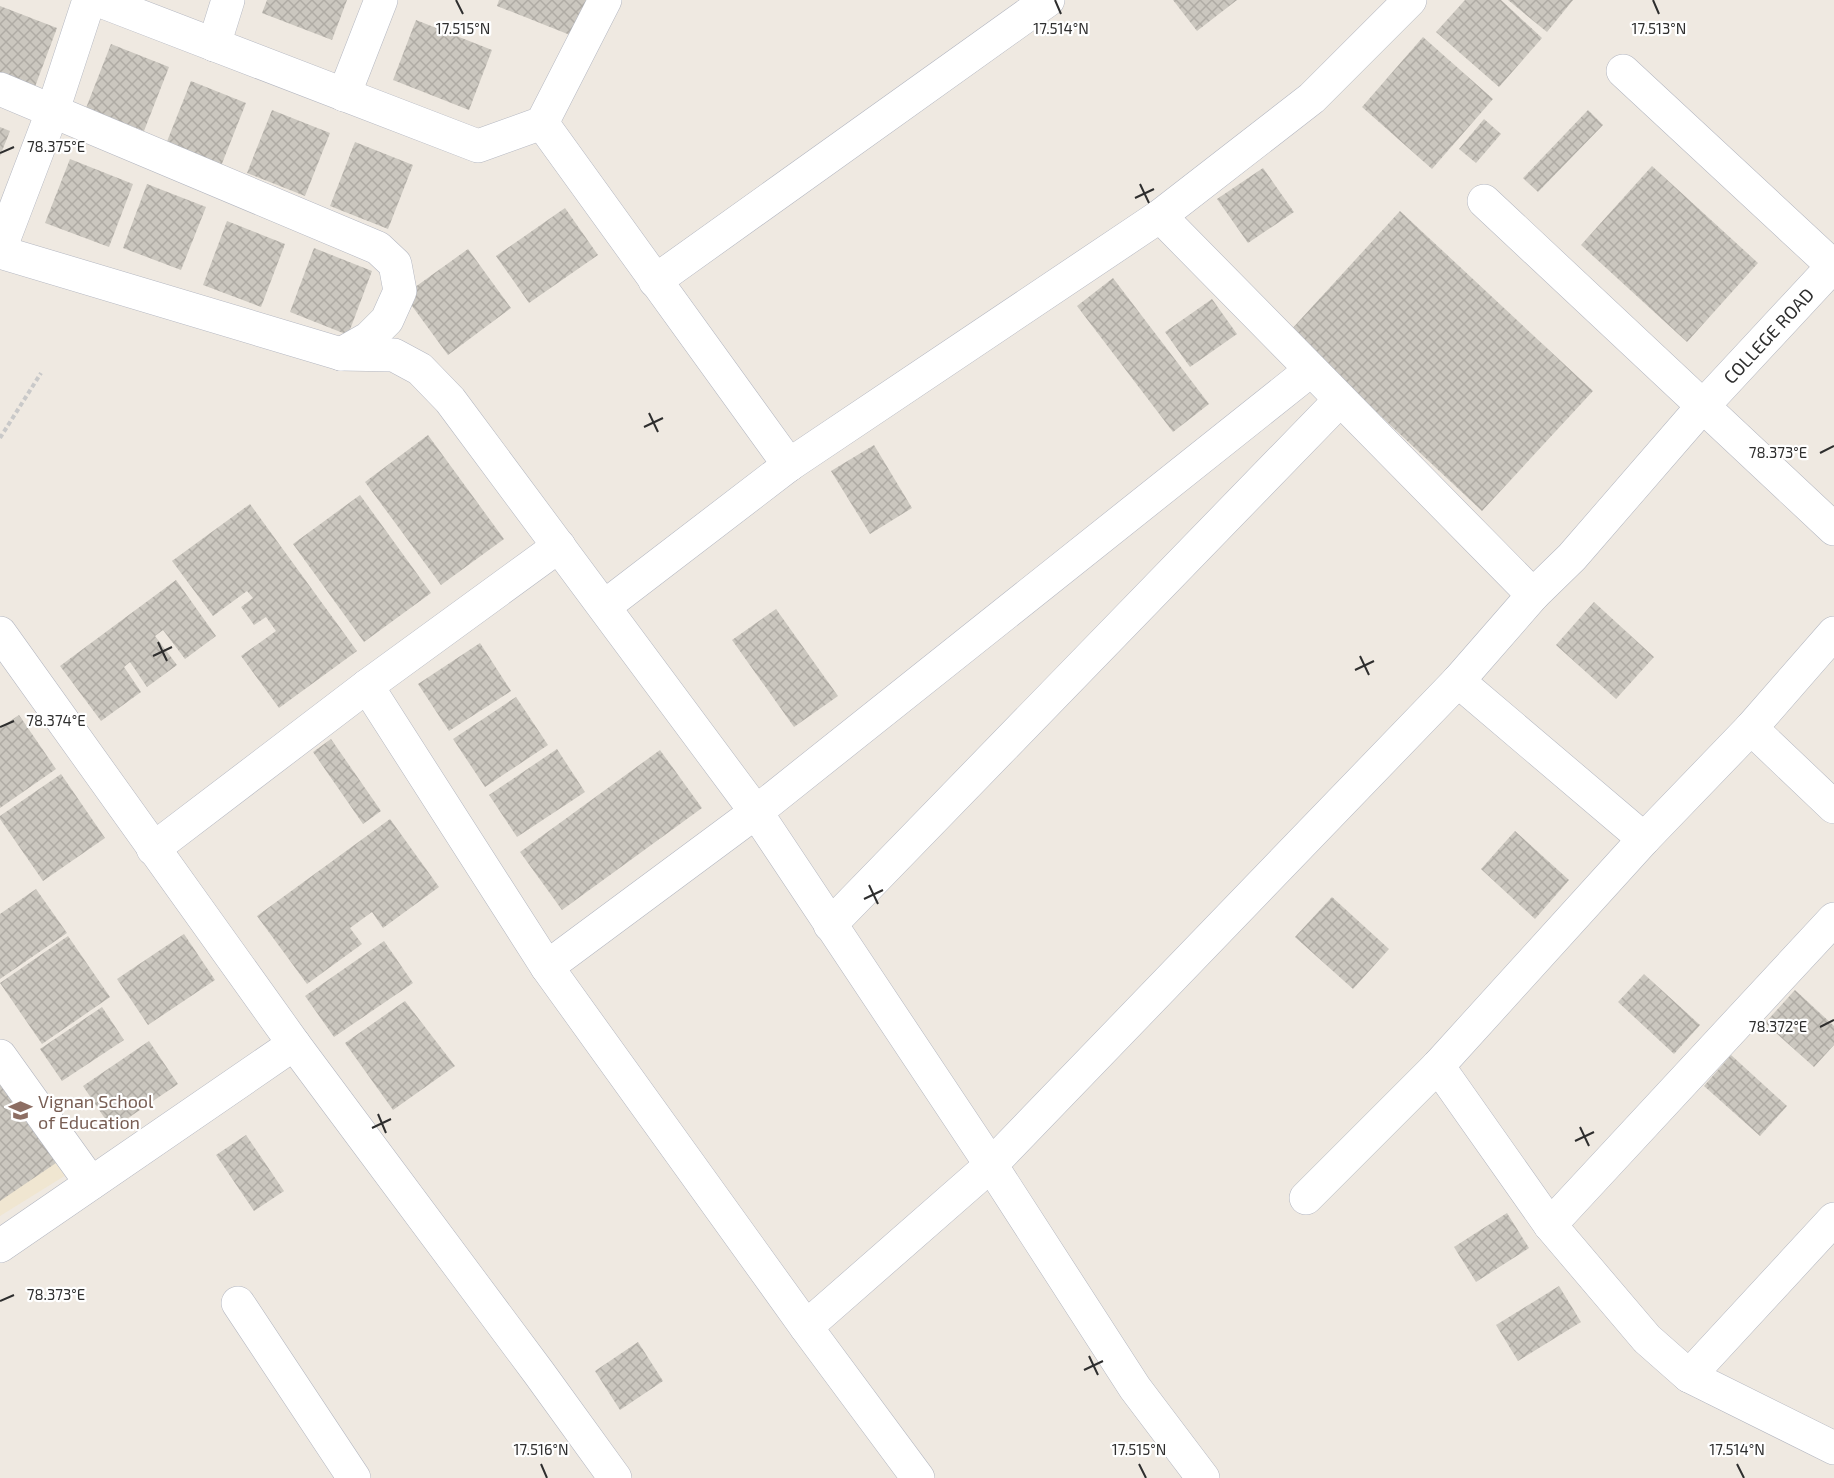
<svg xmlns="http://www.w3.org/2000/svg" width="1834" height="1478" viewBox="0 0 1834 1478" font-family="'Exo 2',sans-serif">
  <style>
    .education { fill: #f0e6d1 }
    .building { fill: url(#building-cross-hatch) }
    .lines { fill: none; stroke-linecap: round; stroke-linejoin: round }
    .minor-casing { stroke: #b4b7c1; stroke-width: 34 }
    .path { stroke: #c9c9c9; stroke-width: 4; stroke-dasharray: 4.5 3; stroke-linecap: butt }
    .minor { stroke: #fff; stroke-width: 33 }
    .ticks { fill: none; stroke: #2e2e2e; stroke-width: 2 }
    .labels { text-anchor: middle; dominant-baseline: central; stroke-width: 4.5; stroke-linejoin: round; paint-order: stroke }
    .street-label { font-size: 18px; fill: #2e2e2e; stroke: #fff }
    .education-label { font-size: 18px; fill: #785e54; stroke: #fff; text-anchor: start }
    .ticks-label { font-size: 15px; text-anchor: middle; fill: #2e2e2e; stroke: #fff; stroke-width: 4.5; stroke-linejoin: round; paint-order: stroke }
  </style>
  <defs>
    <pattern id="building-cross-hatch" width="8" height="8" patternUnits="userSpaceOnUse" patternTransform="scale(1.5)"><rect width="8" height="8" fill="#cbc7bf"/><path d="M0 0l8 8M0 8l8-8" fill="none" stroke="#afaba4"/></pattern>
  </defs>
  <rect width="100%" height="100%" fill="#efe9e1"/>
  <path class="education" d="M0,1054L79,1167L0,1216Z"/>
  <g class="building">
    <path d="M267,0H347L332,40L262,13Z"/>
    <path d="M499,0H589L575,37L497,6Z"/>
    <path d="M1173,0H1237L1197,31Z"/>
    <path d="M1465,0H1501L1542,38L1499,87L1436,32Z"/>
    <path d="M1508,0H1573L1547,32Z"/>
    <path d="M0,6L57,28L33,92L0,79Z"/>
    <path d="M416,20L492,50L469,110L393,80Z"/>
    <path d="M1423,37L1493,99L1432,169L1362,107Z"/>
    <path d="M111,44L169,67L144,131L86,108Z"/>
    <path d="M191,81L246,103L221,166L166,144Z"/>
    <path d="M272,110L330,133L305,196L247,173Z"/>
    <path d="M1588,110L1603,125L1538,192L1523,178Z"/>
    <path d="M1484,119L1501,134L1476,163L1459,149Z"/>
    <path d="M0,127L10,131L0,156Z"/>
    <path d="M355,142L413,165L388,229L330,206Z"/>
    <path d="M70,159L133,184L109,247L45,223Z"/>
    <path d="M1652,166L1758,263L1687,342L1581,245Z"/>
    <path d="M1263,168L1294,212L1248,243L1217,199Z"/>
    <path d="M147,184L206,207L181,270L123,248Z"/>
    <path d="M565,208L598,255L529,303L496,256Z"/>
    <path d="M1400,211L1593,391L1482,511L1290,331Z"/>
    <path d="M227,221L285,244L261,307L203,285Z"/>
    <path d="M314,248L372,271L348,335L290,312Z"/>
    <path d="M468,249L511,308L448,355L404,295Z"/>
    <path d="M1113,278L1209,404L1173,432L1077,306Z"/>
    <path d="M1212,299L1237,334L1190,367L1165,332Z"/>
    <path d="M428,435L504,539L441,585L365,482Z"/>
    <path d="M874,445L912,508L870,534L831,471Z"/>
    <path d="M360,495L431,593L364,642L293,544Z"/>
    <path d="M250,504L357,651L279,708L241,656L276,631L266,617L254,625L241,607L253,598L247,591L213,616L172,561Z"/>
    <path d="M176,580L216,636L185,659L163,630L155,636L177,665L147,687L130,662L124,667L141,692L101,721L60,666Z"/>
    <path d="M1594,602L1654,657L1616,699L1556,645Z"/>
    <path d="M776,609L838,696L794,727L732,640Z"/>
    <path d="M480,643L511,691L449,731L418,684Z"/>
    <path d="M516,697L548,745L485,787L453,739Z"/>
    <path d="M19,715L56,769L0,808V728Z"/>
    <path d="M331,739L381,811L363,824L313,752Z"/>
    <path d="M557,749L585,792L517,837L489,795Z"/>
    <path d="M660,750L702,808L562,910L520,852Z"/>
    <path d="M61,774L105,838L43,881L0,819V816Z"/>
    <path d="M390,819L439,887L383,928L372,912L350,928L362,944L307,984L257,916Z"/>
    <path d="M1515,831L1569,880L1535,919L1481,869Z"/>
    <path d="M36,889L67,933L0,979V914Z"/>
    <path d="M1332,897L1389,949L1353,989L1295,937Z"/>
    <path d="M184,934L215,980L148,1025L117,979Z"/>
    <path d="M68,936L110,997L42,1044L0,983Z"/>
    <path d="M384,941L413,983L334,1037L305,996Z"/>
    <path d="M1644,974L1700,1025L1674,1054L1618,1002Z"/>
    <path d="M1795,990L1834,1026V1045L1814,1067L1765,1023Z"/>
    <path d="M405,1001L455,1066L393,1110L345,1043Z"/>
    <path d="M102,1007L124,1040L62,1081L40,1049Z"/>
    <path d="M149,1041L178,1084L112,1129L83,1086Z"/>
    <path d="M1731,1055L1787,1106L1760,1136L1704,1086Z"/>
    <path d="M3,1084L56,1163L0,1201V1086Z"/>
    <path d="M246,1135L284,1191L254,1211L216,1155Z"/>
    <path d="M1507,1213L1529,1248L1476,1282L1454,1247Z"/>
    <path d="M1559,1286L1581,1322L1518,1361L1496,1325Z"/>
    <path d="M638,1342L663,1381L620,1410L595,1371Z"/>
  </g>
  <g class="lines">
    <defs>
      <g id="minor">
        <path d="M98,0L478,146L542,123L605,0"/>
        <path d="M214,45L228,0"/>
        <path d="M1623,71L1833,266"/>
        <path d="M0,89L378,248L395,264L400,291L387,320L369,338L341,354"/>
        <path d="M344,95L381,0"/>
        <path d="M542,123L789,465"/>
        <path d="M1484,201L1834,529"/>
        <path d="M1160,216L1533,595"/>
        <path d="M0,249L53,110L89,0"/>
        <path d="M0,252L341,354L394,355L420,369L450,400L756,812L991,1165L1135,1388L1203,1478"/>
        <path d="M655,281L1048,0"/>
        <path d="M605,606L789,465L1160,216L1312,98L1410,0"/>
        <path d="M0,633L294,1044L539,1373L615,1478"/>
        <path d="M1458,681L1644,839"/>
        <path d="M367,686L547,967L806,1327L918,1478"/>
        <path d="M1751,728L1834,807"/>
        <path d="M153,849L367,686L559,546"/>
        <path d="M830,925L1340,400"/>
        <path d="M547,967L756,812L1311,370"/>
        <path d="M0,1056L91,1183"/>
        <path d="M1438,1066L1550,1225L1647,1339L1689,1376L1834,1448"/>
        <path d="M1306,1198L1438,1066L1644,839L1751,728L1834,633"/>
        <path d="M1550,1225L1834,919"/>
        <path d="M0,1246L294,1044"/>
        <path d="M238,1303L354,1478"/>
        <path id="s1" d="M806,1327L991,1165L1458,681L1533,595L1572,557L1702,407L1834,265"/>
        <path d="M1689,1376L1834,1219"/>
      </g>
    </defs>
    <use href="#minor" class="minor-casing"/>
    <path class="path" d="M0,438L41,373"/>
    <use href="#minor" class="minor"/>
  </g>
  <path class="ticks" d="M456,0L463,14M1055,0L1061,14M1653,0L1659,14M0,153L14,147M1140,184L1149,203M1135,198L1154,189M649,413L658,432M644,427L663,418M1820,453L1834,446M158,642L167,661M153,656L172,647M1360,656L1369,675M1355,670L1374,661M0,727L14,721M869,885L878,904M864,899L883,890M1820,1027L1834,1020M378,1114L386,1133M1580,1127L1589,1146M372,1128L391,1119M1575,1141L1594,1132M0,1301L14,1295M1089,1356L1098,1375M1084,1370L1103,1361M541,1464L547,1478M1139,1464L1146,1478M1737,1464L1744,1478"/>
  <defs>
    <symbol id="school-bare" viewBox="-9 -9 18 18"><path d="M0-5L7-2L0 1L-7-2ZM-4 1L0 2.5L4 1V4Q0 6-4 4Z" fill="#8d6e63" stroke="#fff" stroke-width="2.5" paint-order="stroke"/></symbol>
  </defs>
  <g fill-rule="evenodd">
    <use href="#school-bare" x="4" y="1094" width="33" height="33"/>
  </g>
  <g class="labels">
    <g class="street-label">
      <text stroke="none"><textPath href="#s1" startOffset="1383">COLLEGE ROAD</textPath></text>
    </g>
    <g class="education-label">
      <text x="38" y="1101">Vignan School<tspan x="38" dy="21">of Education</tspan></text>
    </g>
  </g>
  <g class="ticks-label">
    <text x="1659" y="34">17.513°N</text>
    <text x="463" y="34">17.515°N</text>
    <text x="1061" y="34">17.514°N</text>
    <text x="56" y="152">78.375°E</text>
    <text x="1778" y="458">78.373°E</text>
    <text x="56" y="726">78.374°E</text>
    <text x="1778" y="1032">78.372°E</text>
    <text x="56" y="1300">78.373°E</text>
    <text x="541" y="1455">17.516°N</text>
    <text x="1139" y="1455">17.515°N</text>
    <text x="1737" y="1455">17.514°N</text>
  </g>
</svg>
